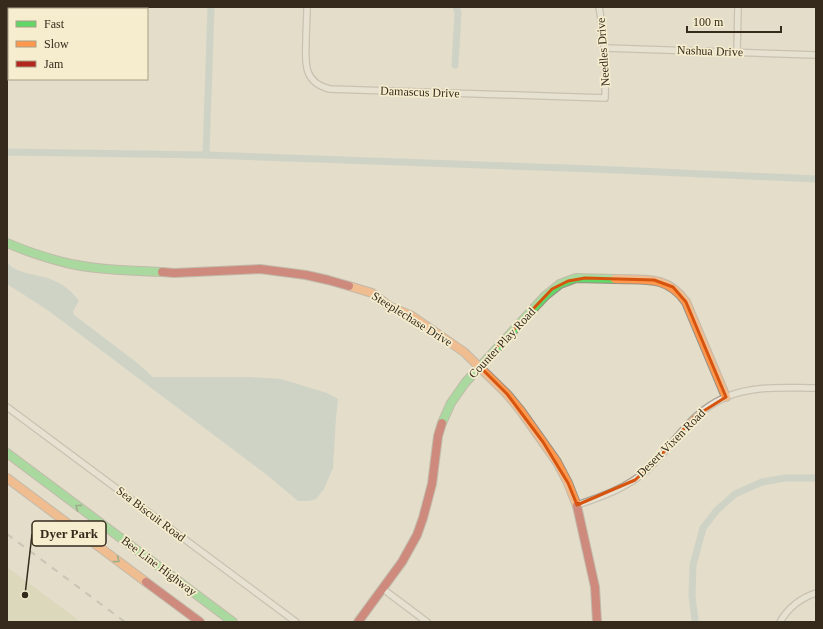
<svg xmlns="http://www.w3.org/2000/svg" width="823" height="629" viewBox="0 0 823 629" font-family="'Times New Roman',serif">
  <style>
    .green { fill: #d0d3ac }
    .water { fill: #b6c8be }
    .lines { fill: none; stroke-linecap: round; stroke-linejoin: round }
    .canal { stroke: #b6c8be; stroke-width: 7 }
    .street-casing { stroke: #a8a193; stroke-width: 8 }
    .fast-casing { stroke: #989184; stroke-width: 10 }
    .slow-casing { stroke: #989184; stroke-width: 10 }
    .jam-casing { stroke: #989184; stroke-width: 10 }
    .street { stroke: #ebe7dc; stroke-width: 5.5 }
    .fast { stroke: #63d668; stroke-width: 8 }
    .slow { stroke: #ff974d; stroke-width: 8 }
    .jam { stroke: #b3261e; stroke-width: 8 }
    .rail { stroke: #aaa69c; stroke-width: 2; stroke-dasharray: 7 7; stroke-linecap: butt }
    .oneway { stroke: #4a773e }
    .marked { fill: none; stroke: #d6540e; stroke-width: 3; stroke-linejoin: round }
    .labels { text-anchor: middle; dominant-baseline: central; stroke-width: 3.5; stroke-linejoin: round; paint-order: stroke }
    .street-label { font-size: 12px; fill: #352a1c; stroke: #f5edce }
    .leader { fill: none; stroke: #352a1c; stroke-width: 1.5 }
    .callout-dot { fill: #352a1c; stroke: #f5edce; stroke-width: 1.5 }
    .callout { fill: #f5edce; stroke: #352a1c; stroke-width: 1.5 }
    .callout-label { font-size: 13px; text-anchor: middle; font-weight: bold; fill: #352a1c }
  </style>
  <rect width="100%" height="100%" fill="#e4ddca"/>
  <path class="green" d="M7,567L81,622H7Z"/>
  <path class="water" d="M7,262C15,274 38,274 50,279C63,284 71,290 79,301L73,311L74,315L136,362L153,377H250L281,379L327,393L338,399L336,418L333,468L324,489L316,499L309,501H298L267,475L49,311L7,284Z"/>
  <g class="lines">
    <g class="canal">
      <path d="M455,65L458,12L456,7"/>
      <path d="M7,152L206,155L594,169L816,179"/>
      <path d="M206,155L211,7"/>
      <path d="M695,620L692,596L693,565L703,528L717,510L735,494L762,482L785,478H816"/>
    </g>
    <defs>
      <g id="street">
        <path d="M307,7C307,19 306,30 306,42C305,64 304,83 330,89L605,98C606,66 605,38 599,7"/>
        <path d="M108,9V7"/>
        <path d="M605,48L816,55"/>
        <path d="M737,52L738,7"/>
        <path d="M7,407L296,622"/>
        <path d="M577,505C601,497 627,488 647,470C676,444 687,414 726,397C754,385 786,388 816,388"/>
        <path d="M383,589L427,622"/>
        <path d="M780,622C788,608 801,598 816,593"/>
      </g>
      <g id="fast">
        <path d="M7,243C28,252 49,259 71,264C101,270 132,271 162,272"/>
        <path d="M442,423L451,403L465,383L545,296L560,284L576,278L615,279"/>
        <path d="M7,453L233,622"/>
      </g>
      <g id="slow">
        <path d="M615,279C645,280 667,275 686,302L726,397"/>
        <path d="M349,286L372,293L389,306L412,316L464,352L507,394L521,411L557,462L568,483L577,506"/>
        <path d="M7,478L146,582"/>
      </g>
      <g id="jam">
        <path d="M162,272L174,273L260,269L306,275L328,280L349,286"/>
        <path d="M577,506L595,587L597,622"/>
        <path d="M146,582L200,622"/>
        <path d="M358,622L402,562L417,535L423,518L432,484L438,436L442,423"/>
      </g>
    </defs>
    <use href="#street" class="street-casing"/>
    <use href="#fast" class="fast-casing"/>
    <use href="#slow" class="slow-casing"/>
    <use href="#jam" class="jam-casing"/>
    <use href="#street" class="street"/>
    <use href="#fast" class="fast"/>
    <use href="#slow" class="slow"/>
    <use href="#jam" class="jam"/>
    <path class="rail" d="M7,534L125,622"/>
  </g>
  <defs><path id="oneway-chevron" d="M-2-3.5L2.5 0L-2 3.5" fill="none" stroke-width="1.6" stroke-linecap="round" stroke-linejoin="round"/></defs>
  <g class="oneway">
    <use href="#oneway-chevron" transform="translate(78 507) rotate(-143)"/>
    <use href="#oneway-chevron" transform="translate(117 560) rotate(37)"/>
  </g>
  <path d="M0 0H823V629H0ZM585,278L654,280L673,287L686,302L726,397L694,417L657,460L635,480L577,505L568,483L543,442L507,394L479,366L552,289L568,281Z" fill="#e4ddca" fill-opacity=".55" fill-rule="evenodd"/>
  <path class="marked" d="M585,278L654,280L673,287L686,302L726,397L694,417L657,460L635,480L577,505L568,483L543,442L507,394L479,366L552,289L568,281Z"/>
  <g class="labels">
    <g class="street-label">
      <text transform="translate(710 51) rotate(2)">Nashua Drive</text>
      <text transform="translate(603 52) rotate(-94)">Needles Drive</text>
      <text transform="translate(420 92) rotate(2)">Damascus Drive</text>
      <text transform="translate(412 319) rotate(32)">Steeplechase Drive</text>
      <text transform="translate(502 343) rotate(-47)">Counter Play Road</text>
      <text transform="translate(671 443) rotate(-45)">Desert Vixen Road</text>
      <text transform="translate(151 514) rotate(37)">Sea Biscuit Road</text>
      <text transform="translate(159 566) rotate(37)">Bee Line Highway</text>
    </g>
  </g>
  <path class="leader" d="M25 595L32 534"/>
  <circle class="callout-dot" cx="25" cy="595" r="4"/>
  <rect class="callout" x="32" y="521" width="74" height="25" rx="4"/>
  <g class="callout-label">
    <text x="69" y="538">Dyer Park</text>
  </g>
  <rect width="823" height="629" fill="none" stroke="#352a1c" stroke-width="16"/>
  <rect x="8" y="8" width="140" height="72" fill="#f5edce" stroke="#a89f87"/>
  <rect x="16" y="21" width="20" height="6" fill="#63d668" stroke="#a89f87"/>
  <text x="44" y="28" font-size="12" fill="#352a1c">Fast</text>
  <rect x="16" y="41" width="20" height="6" fill="#ff974d" stroke="#a89f87"/>
  <text x="44" y="48" font-size="12" fill="#352a1c">Slow</text>
  <rect x="16" y="61" width="20" height="6" fill="#b3261e" stroke="#a89f87"/>
  <text x="44" y="68" font-size="12" fill="#352a1c">Jam</text>
  <path d="M687 26v6h94v-6" fill="none" stroke="#352a1c" stroke-width="2"/>
  <text x="693" y="26" font-size="12" fill="#352a1c" stroke="#f5edce" stroke-width="3" paint-order="stroke">100 m</text>
</svg>
